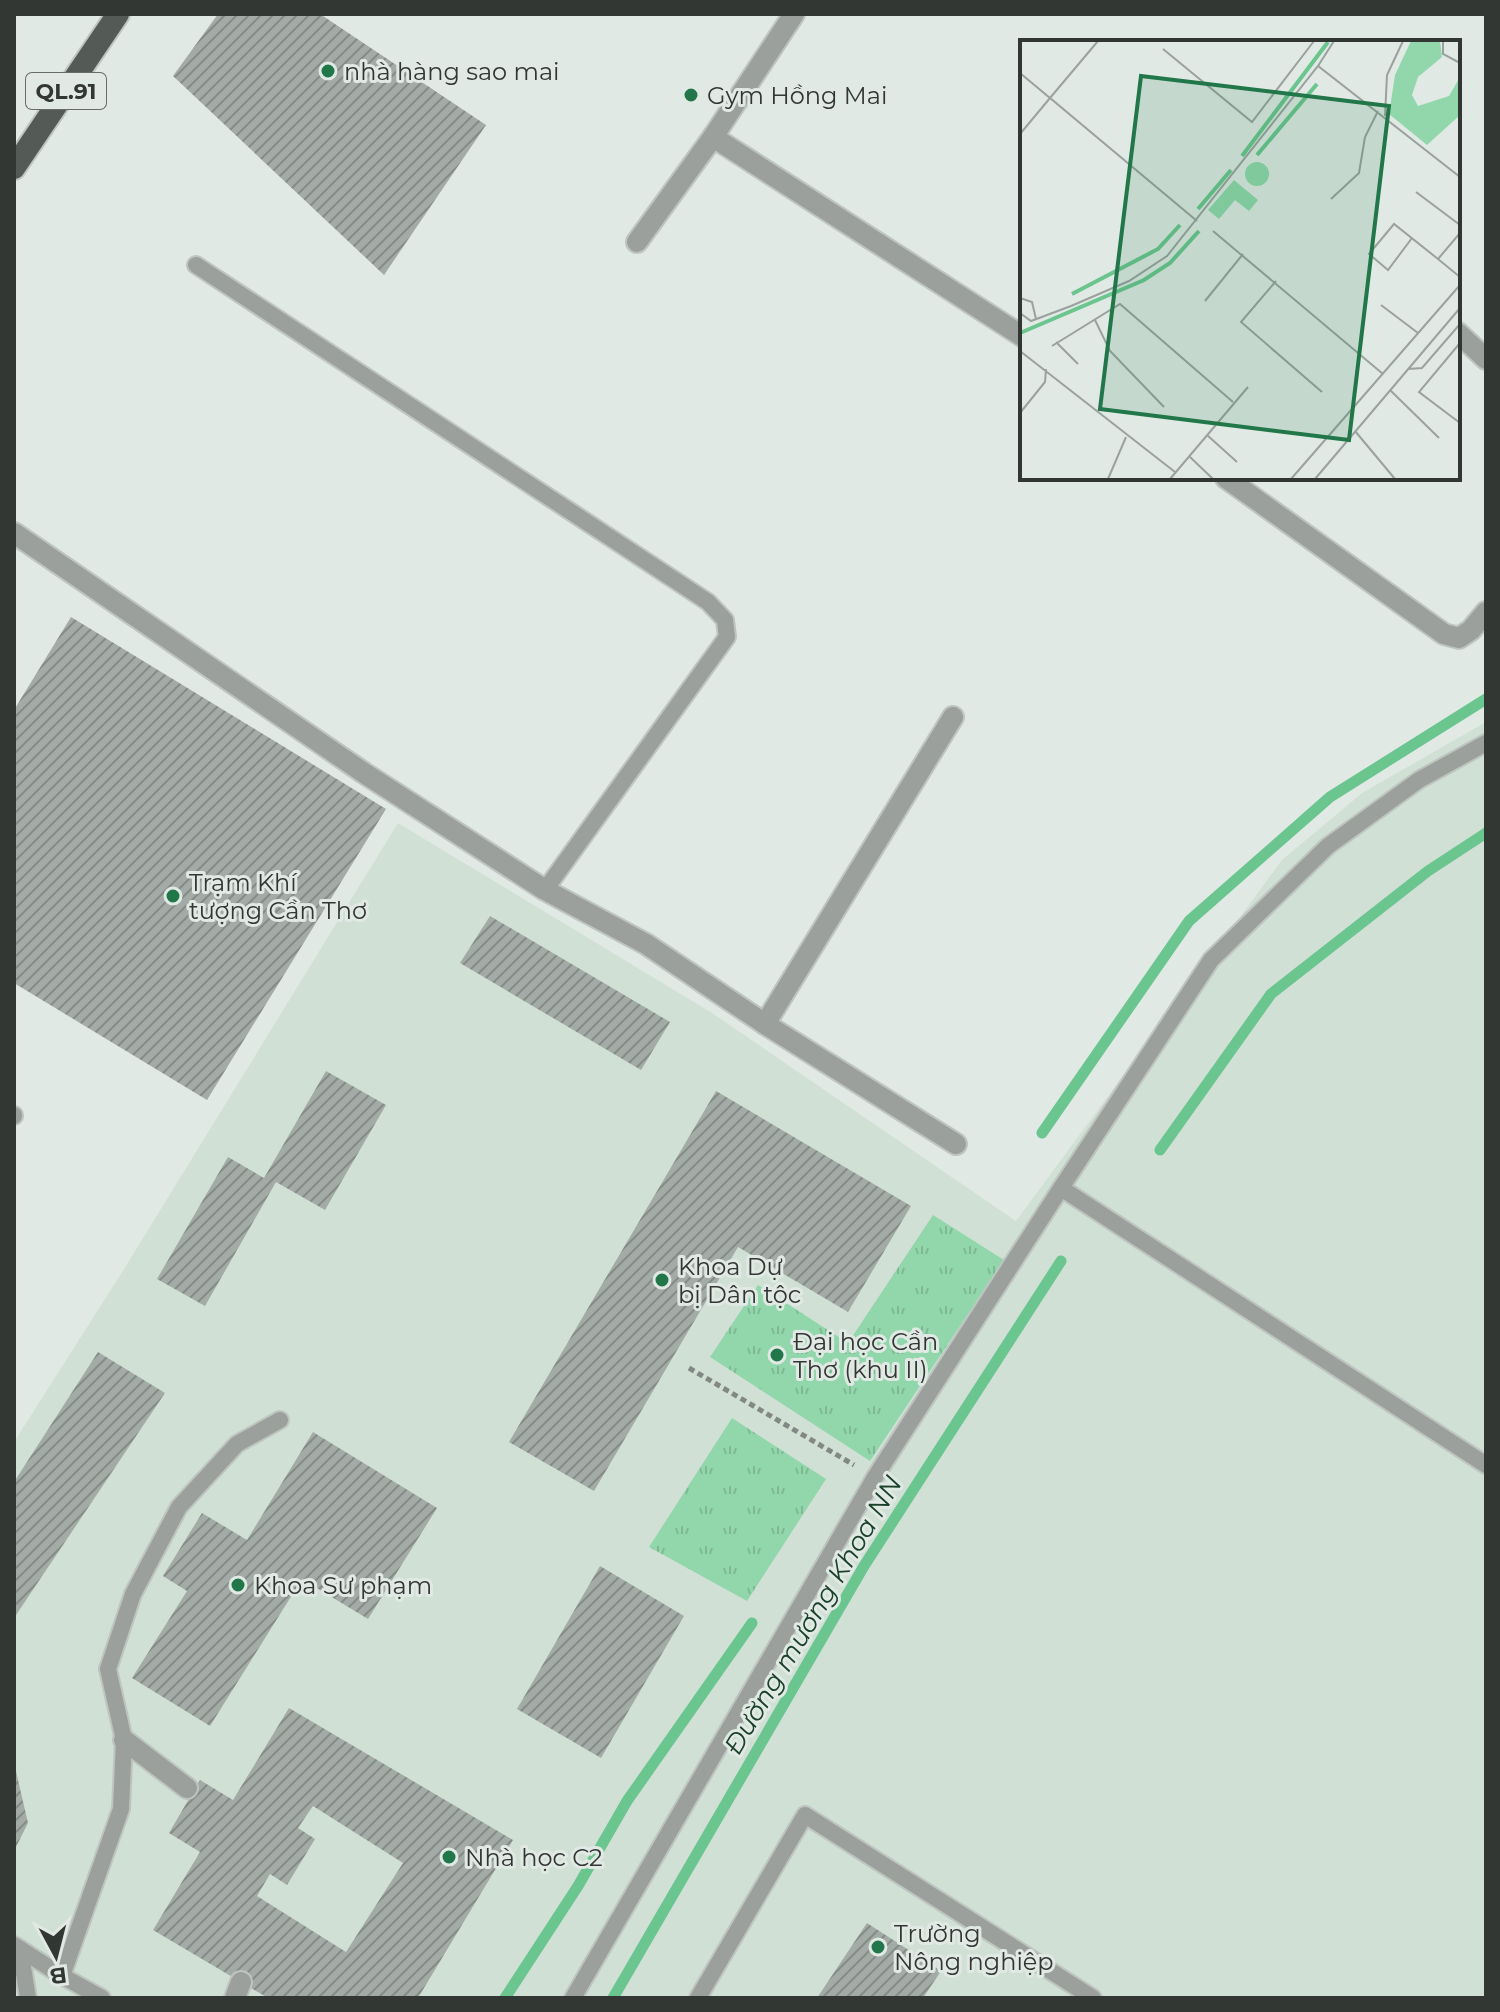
<svg xmlns="http://www.w3.org/2000/svg" width="1500" height="2012" viewBox="0 0 1500 2012" font-family="Montserrat,sans-serif">
  <style>
    .built { fill: #d1e0d5 }
    .grass { fill: url(#grass-tufts) }
    .lines { fill: none; stroke-linecap: round; stroke-linejoin: round }
    .stream { stroke: #6ac58e; stroke-width: 11 }
    .building { fill: url(#building-hatch); fill-rule: evenodd }
    .service-casing { stroke: #bec5c1; stroke-width: 20 }
    .pedestrian-casing { stroke: #bec5c1; stroke-width: 24 }
    .minor-casing { stroke: #bec5c1; stroke-width: 24 }
    .trunk-casing { stroke: #bec5c1; stroke-width: 26 }
    .path { stroke: #828884; stroke-width: 5; stroke-dasharray: 6 4; stroke-linecap: butt }
    .service { stroke: #9ca09d; stroke-width: 16 }
    .pedestrian { stroke: #9ca09d; stroke-width: 20 }
    .minor { stroke: #9ca09d; stroke-width: 20 }
    .trunk { stroke: #545a56; stroke-width: 22 }
    .poi-dot { fill: #21774a; stroke: #e1e9e4; stroke-width: 3 }
    .labels { text-anchor: middle; dominant-baseline: central; stroke-width: 6; stroke-linejoin: round; paint-order: stroke }
    .shield { fill: #e1e9e4; stroke: #676c69; stroke-width: 2 }
    .shield-label { font-size: 22px; font-weight: bold; fill: #333734 }
    .poi-label { font-size: 24px; fill: #333734; stroke: #e1e9e4; text-anchor: start }
    .water-label { font-size: 26px; font-style: italic; fill: #1a412a; stroke: #e1e9e4 }
    .inset-river { fill: none; stroke: #6ac58e; stroke-width: 4 }
    .inset-road { fill: none; stroke: #9ba29e; stroke-width: 2 }
    .view { fill: #21774a; fill-opacity: 0.15; stroke: #21774a; stroke-width: 4 }
    .inset-edge { fill: none; stroke: #333734; stroke-width: 4 }
  </style>
  <defs>
    <pattern id="grass-tufts" width="24" height="20" patternUnits="userSpaceOnUse" patternTransform="scale(2)"><rect width="24" height="20" fill="#91d7ab"/><path d="M3 7l-1-3M5 7V3M7 7l1-3M15 17l-1-3M17 17v-4M19 17l1-3" fill="none" stroke="#7eb994"/></pattern>
    <pattern id="building-hatch" width="6" height="6" patternUnits="userSpaceOnUse" patternTransform="scale(2)"><rect width="6" height="6" fill="#a3aba6"/><path d="M-1 1l2-2M0 6l6-6M5 7l2-2" fill="none" stroke="#858c88"/></pattern>
  </defs>
  <rect width="100%" height="100%" fill="#e1e9e4"/>
  <path class="built" d="M1486,722V1998H14V1442L124,1269L398,823L712,1013L1016,1221L1282,860L1362,793Z"/>
  <g class="grass">
    <path d="M933,1215L1004,1260L870,1461L710,1357L758,1285L848,1343Z"/>
    <path d="M732,1418L826,1479L747,1601L649,1547Z"/>
  </g>
  <g class="lines">
    <g class="stream">
      <path d="M1042,1133L1189,921L1330,797L1486,699"/>
      <path d="M1160,1150L1271,994L1428,871L1486,833"/>
      <path d="M505,1998L578,1886L627,1801L752,1623"/>
      <path d="M613,1998L864,1566L1061,1261"/>
    </g>
  </g>
  <g class="building">
    <path d="M218,14H320L486,125L384,275L173,76Z"/>
    <path d="M71,617L386,809L207,1100L14,983V710Z"/>
    <path d="M490,916L670,1022L641,1070L460,963Z"/>
    <path d="M326,1071L386,1105L325,1210L276,1182L205,1306L157,1279L228,1157L264,1178Z"/>
    <path d="M716,1091L911,1206L848,1312L738,1247L594,1491L509,1442Z"/>
    <path d="M98,1352L165,1393L14,1618V1482Z"/>
    <path d="M313,1432L437,1508L368,1619L302,1579L210,1726L132,1678L187,1591L163,1576L202,1513L247,1540Z"/>
    <path d="M600,1566L684,1616L601,1758L517,1709Z"/>
    <path d="M289,1708L513,1840L418,1998H268L153,1930L200,1852L169,1833L200,1780L233,1800ZM313,1806L403,1863L346,1952L257,1896L270,1874L287,1885L315,1839L298,1828Z"/>
    <path d="M15,1767L28,1823L14,1851V1768Z"/>
    <path d="M867,1923L941,1971L923,1998H817Z"/>
  </g>
  <g class="lines">
    <defs>
      <g id="service">
        <path d="M196,265L708,602L725,620L727,637L545,890"/>
        <path d="M14,1115V1116"/>
        <path d="M1061,1188L1486,1465"/>
        <path d="M14,1945L62,1976L102,1998"/>
        <path d="M20,1949L28,1998"/>
        <path d="M62,1976L121,1809L124,1740L108,1669L133,1594L179,1507L237,1444L280,1420"/>
        <path d="M573,1998L875,1477L1061,1188L1211,960L1328,846L1419,780L1486,743"/>
        <path d="M698,1998L805,1815L1093,1998"/>
      </g>
      <g id="pedestrian">
        <path d="M124,1740L187,1788"/>
        <path d="M235,1998L241,1982"/>
      </g>
      <g id="minor">
        <path d="M713,137L1022,336"/>
        <path d="M637,242L713,137L794,14"/>
        <path d="M1458,333L1486,359"/>
        <path d="M1226,478L1444,634L1459,638L1471,630L1486,612"/>
        <path d="M14,533L364,773L545,890L646,944L765,1024L956,1144"/>
        <path d="M765,1024L953,717"/>
      </g>
      <path id="trunk" d="M14,168L118,14"/>
    </defs>
    <use href="#service" class="service-casing"/>
    <use href="#pedestrian" class="pedestrian-casing"/>
    <use href="#minor" class="minor-casing"/>
    <use href="#trunk" class="trunk-casing"/>
    <path class="path" d="M689,1368L854,1465"/>
    <use href="#service" class="service"/>
    <use href="#pedestrian" class="pedestrian"/>
    <use href="#minor" class="minor"/>
    <use href="#trunk" class="trunk"/>
  </g>
  <g class="poi-dot">
    <circle cx="328" cy="71" r="8"/>
    <circle cx="691" cy="95" r="8"/>
    <circle cx="173" cy="896" r="8"/>
    <circle cx="662" cy="1280" r="8"/>
    <circle cx="777" cy="1355" r="8"/>
    <circle cx="238" cy="1585" r="8"/>
    <circle cx="449" cy="1857" r="8"/>
    <circle cx="878" cy="1947" r="8"/>
  </g>
  <g class="labels">
    <rect class="shield" x="26" y="73" width="80" height="36" rx="6"/>
    <g class="shield-label">
      <text x="66" y="91">QL.91</text>
    </g>
    <g class="poi-label">
      <text x="344" y="71">nhà hàng sao mai</text>
      <text x="707" y="95">Gym Hồng Mai</text>
      <text x="189" y="882">Trạm Khí<tspan x="189" dy="28">tượng Cần Thơ</tspan></text>
      <text x="678" y="1266">Khoa Dự<tspan x="678" dy="28">bị Dân tộc</tspan></text>
      <text x="793" y="1341">Đại học Cần<tspan x="793" dy="28">Thơ (khu II)</tspan></text>
      <text x="254" y="1585">Khoa Sư phạm</text>
      <text x="465" y="1857">Nhà học C2</text>
      <text x="894" y="1933">Trường<tspan x="894" dy="28">Nông nghiệp</tspan></text>
    </g>
    <g class="water-label">
      <text transform="translate(813 1615) rotate(-59)">Đường mương Khoa NN</text>
    </g>
  </g>
  <g transform="translate(1020 40)">
    <rect width="440" height="440" fill="#e1e9e4"/>
    <path d="M391,1H420L422,17L398,37L392,55L398,66L429,56L440,37V75L407,105L369,74L375,35ZM225 134a12 12 0 1 1 24 0a12 12 0 1 1-24 0ZM214,140L238,160L229,171L215,160L199,179L188,170Z" fill="#91d7ab"/>
    <path class="inset-river" d="M237,115L297,44M222,116L308,2M178,169L211,130M52,254L138,209L160,185M0,293L124,240L150,223L179,191"/>
    <path class="inset-road" d="M423,1V14L440,23M143,9L232,82L294,1M298,26L314,1M0,33L30,58L78,1M365,76L367,35L383,1M0,94L30,58L177,181M396,152L440,185M311,159L339,133L345,97L358,71M193,191L363,334M392,198L368,230L349,214L374,184L418,219L440,237M418,219L440,193M256,241L221,282L302,352M0,258L12,262L16,279M185,261L223,214M361,265L398,293M0,273L11,281L51,266L109,241L147,216L298,26L440,137M75,280L90,311L144,367M36,302L58,324M440,303L399,352L440,383M32,306L100,264L213,362M0,311L155,432M388,329L402,328L440,284M370,350L419,398M0,373L25,342L26,329M335,391L375,439M187,395L217,422M170,417L193,439M88,439L106,397M150,439L228,347M271,439L440,245M295,439L440,268"/>
    <path class="view" d="M121,36L369,66L329,400L80,369Z"/>
    <rect width="440" height="440" class="inset-edge"/>
  </g>
  <rect width="1500" height="2012" fill="none" stroke="#333734" stroke-width="32"/>
  <g transform="translate(56 1956) rotate(173)" stroke="#e1e9e4" stroke-width="6" paint-order="stroke">
  <path d="M0-6L14 30L0 20L-14 30Z" fill="#333734"/>
  <text y="-12" font-size="22" font-weight="bold" text-anchor="middle" fill="#333734">B</text>
  </g>
</svg>
